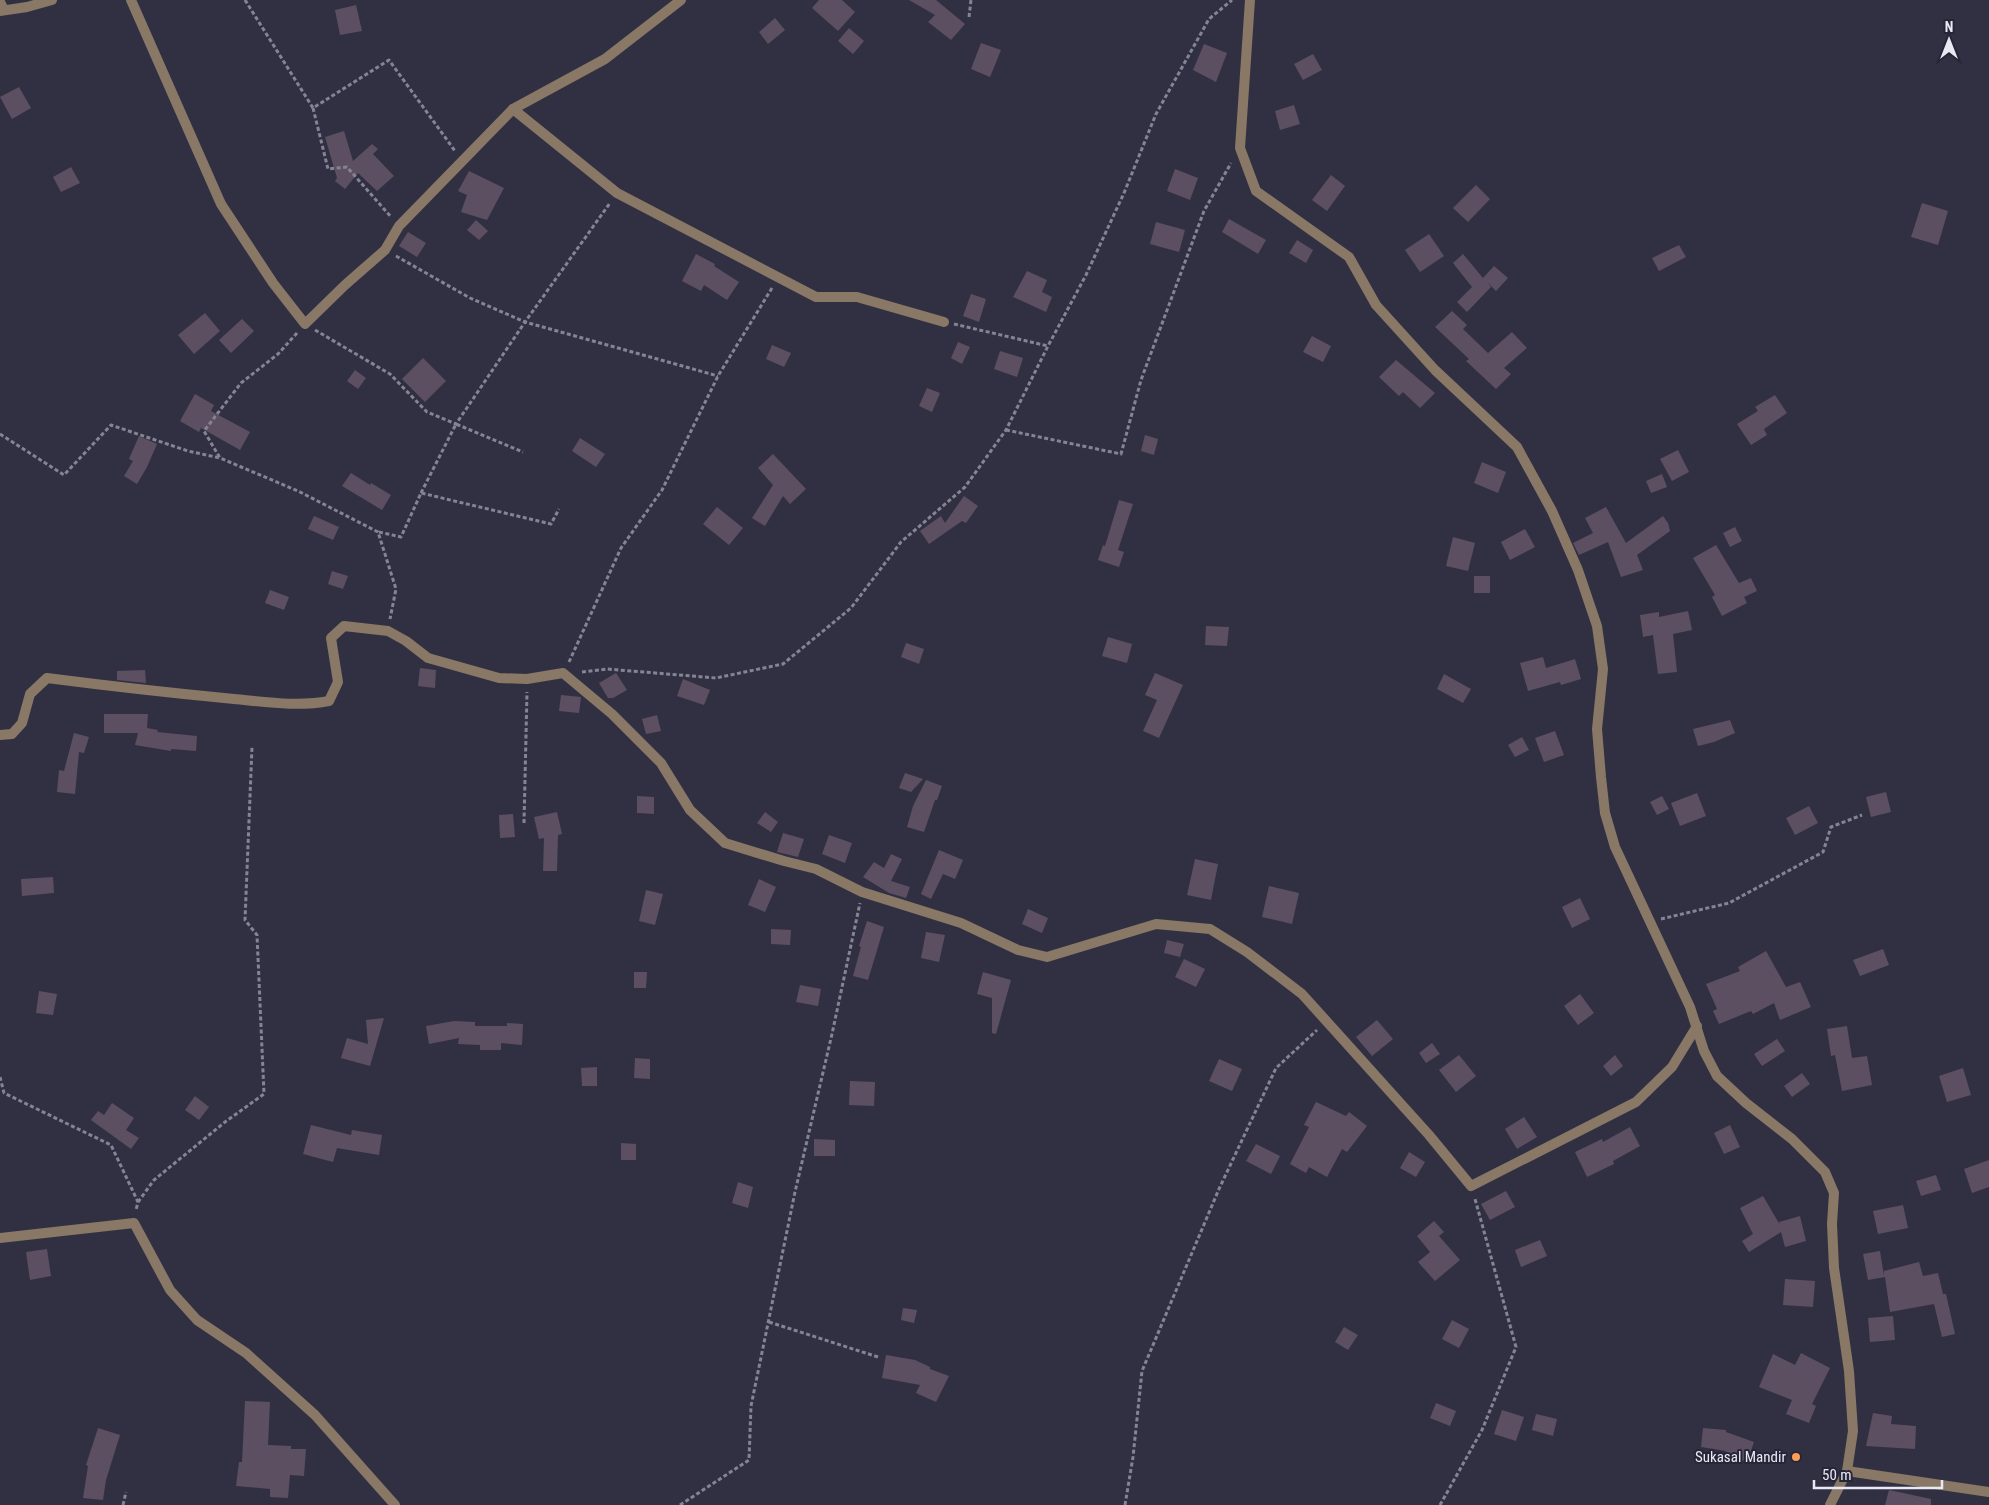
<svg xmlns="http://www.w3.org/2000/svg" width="1989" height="1505" viewBox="0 0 1989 1505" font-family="'Roboto Condensed',sans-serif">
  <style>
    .building { fill: #5c4f61 }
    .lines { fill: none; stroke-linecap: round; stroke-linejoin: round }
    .path { stroke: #858494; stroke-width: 3; stroke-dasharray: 4 2.5; stroke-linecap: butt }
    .lane { stroke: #887865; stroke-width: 10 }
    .street { stroke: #887865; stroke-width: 10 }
    .poi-dot { fill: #fc9d53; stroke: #272638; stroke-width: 2 }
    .labels { text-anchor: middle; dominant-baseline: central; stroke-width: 4; stroke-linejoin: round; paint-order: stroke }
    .poi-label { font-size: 15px; fill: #e9e9f5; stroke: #272638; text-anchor: end }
  </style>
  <rect width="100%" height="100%" fill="#313043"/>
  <g class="building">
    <path d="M819,0H842L855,12L838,31L812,8Z"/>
    <path d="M909,0H936L965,24L951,40L928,22L935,15Z"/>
    <path d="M356,5L362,31L340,35L335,10Z"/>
    <path d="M775,18L785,30L768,44L759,32Z"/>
    <path d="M849,28L864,41L853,54L838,41Z"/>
    <path d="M981,43L1001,50L990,77L971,69Z"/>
    <path d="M1204,44L1227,53L1216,82L1193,70Z"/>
    <path d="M1313,54L1322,70L1303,80L1294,64Z"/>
    <path d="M19,87L31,108L12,119L0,97Z"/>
    <path d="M1294,105L1300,124L1280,130L1275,111Z"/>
    <path d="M344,131L353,161L372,144L378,149L373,154L394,176L377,191L358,173L345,189L335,181L337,178L325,137Z"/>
    <path d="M71,167L80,183L61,192L53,177Z"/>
    <path d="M1175,169L1198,178L1190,200L1167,191Z"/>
    <path d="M469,171L504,188L487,220L461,212L467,195L458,191Z"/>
    <path d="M1331,175L1345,186L1327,211L1312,200Z"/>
    <path d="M1476,185L1490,199L1468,222L1453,208Z"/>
    <path d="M1922,203L1948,211L1938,245L1911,237Z"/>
    <path d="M1229,219L1266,240L1258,254L1222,232Z"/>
    <path d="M476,220L488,231L479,240L467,230Z"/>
    <path d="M1156,222L1185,230L1179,252L1150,244Z"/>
    <path d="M408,232L426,243L417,257L399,246Z"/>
    <path d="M1429,234L1444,256L1420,272L1405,250Z"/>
    <path d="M1297,240L1313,250L1306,263L1289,253Z"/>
    <path d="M1679,245L1686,257L1659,271L1652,258Z"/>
    <path d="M696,254L715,264L714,266L739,282L727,300L704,285L701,291L682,281Z"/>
    <path d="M1463,254L1483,278L1494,266L1508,278L1496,291L1487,282L1491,287L1467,312L1457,302L1472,287L1453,263Z"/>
    <path d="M1027,271L1047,280L1042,292L1052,297L1046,312L1013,297Z"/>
    <path d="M971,294L986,299L979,322L963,316Z"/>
    <path d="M1452,311L1467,325L1463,329L1488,353L1512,332L1527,348L1504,368L1511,374L1496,389L1466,361L1469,359L1435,327Z"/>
    <path d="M205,313L220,331L194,354L178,335Z"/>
    <path d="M242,319L254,331L231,353L219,340Z"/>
    <path d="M1312,336L1331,346L1323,362L1303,352Z"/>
    <path d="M958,342L970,347L962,364L951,358Z"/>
    <path d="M772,345L791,353L784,367L766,359Z"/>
    <path d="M1000,351L1023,358L1017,377L994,369Z"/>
    <path d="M423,358L446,381L425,402L402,379Z"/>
    <path d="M1396,360L1435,393L1420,408L1403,392L1399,396L1379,377Z"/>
    <path d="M355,370L366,378L358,389L347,381Z"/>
    <path d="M927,388L940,393L932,412L919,406Z"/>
    <path d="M195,394L214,405L211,411L250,432L240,450L201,428L199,432L180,421Z"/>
    <path d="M1775,395L1787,413L1764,429L1767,435L1751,445L1737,424L1758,411L1755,407Z"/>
    <path d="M1145,435L1158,439L1154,455L1141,451Z"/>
    <path d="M139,436L157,444L147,467L137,484L124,476L133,461L129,459Z"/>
    <path d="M580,438L605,454L596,467L572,451Z"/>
    <path d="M1678,450L1689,472L1672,481L1660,459Z"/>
    <path d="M773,454L806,489L790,504L783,496L765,526L752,518L773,485L758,468Z"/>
    <path d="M1482,462L1506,472L1498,493L1474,483Z"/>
    <path d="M351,473L370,485L371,483L391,495L382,510L342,486Z"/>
    <path d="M1662,474L1667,487L1651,493L1646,481Z"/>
    <path d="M964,496L978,506L966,523L962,521L929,544L920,531L941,516L945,523Z"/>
    <path d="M1119,500L1133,504L1118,550L1124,552L1119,567L1098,560L1103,545L1105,546Z"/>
    <path d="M717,507L743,528L729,545L703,524Z"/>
    <path d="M1606,507L1626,543L1663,516L1668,523L1670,531L1637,555L1643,570L1621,577L1608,542L1579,555L1573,543L1593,533L1585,518Z"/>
    <path d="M314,516L339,527L333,540L308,529Z"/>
    <path d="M1735,527L1742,541L1730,547L1723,533Z"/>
    <path d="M1525,529L1535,547L1510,560L1501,542Z"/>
    <path d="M1453,537L1475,543L1468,571L1446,566Z"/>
    <path d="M1716,545L1739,583L1751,578L1757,591L1744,597L1747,603L1722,616L1712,597L1715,595L1693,558Z"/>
    <path d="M332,571L348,576L343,589L328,584Z"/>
    <rect x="1474" y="576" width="16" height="17"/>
    <path d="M270,590L289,597L284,610L265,603Z"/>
    <path d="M1688,611L1692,630L1673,634L1677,672L1658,674L1653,635L1643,637L1640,615L1659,612V617Z"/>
    <path d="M1206,626L1229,627L1227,646L1205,645Z"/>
    <path d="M1108,637L1132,644L1127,663L1102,656Z"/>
    <path d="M906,643L924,649L919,664L901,657Z"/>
    <path d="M1543,657L1546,668L1575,659L1581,679L1561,685L1560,682L1528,691L1520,663Z"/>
    <path d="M420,668L436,670L435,688L418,686Z"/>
    <path d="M145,670L146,683L117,680V671Z"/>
    <path d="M616,673L627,690L613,698H608L599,683Z"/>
    <path d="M1155,673L1183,685L1159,738L1143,731L1157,700L1145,695Z"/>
    <path d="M1444,674L1471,689L1463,703L1437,689Z"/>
    <path d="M683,679L710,690L704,705L677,696Z"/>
    <path d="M561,695L581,697L579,713L559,711Z"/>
    <path d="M104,714H148L147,728L158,730L157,732L197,736L196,751L171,749V751L135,745L138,733H104Z"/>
    <path d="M657,715L661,731L646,734L642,719Z"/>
    <path d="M1730,720L1735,733L1714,742L1698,746L1693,729Z"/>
    <path d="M1555,731L1564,755L1544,762L1535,738Z"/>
    <path d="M74,733L89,737L84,753L79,752L75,794L57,792L59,770L64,771Z"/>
    <path d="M1522,737L1529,750L1515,757L1508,745Z"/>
    <path d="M905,773L923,779L911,792L899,788Z"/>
    <path d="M926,780L942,786L937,800H935L924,832L907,827L913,806Z"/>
    <path d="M1886,792L1891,812L1871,817L1866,797Z"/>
    <path d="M1697,793L1706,816L1680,826L1671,803Z"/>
    <path d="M637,796L654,797V814L637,813Z"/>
    <path d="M1662,796L1669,809L1657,815L1650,802Z"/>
    <path d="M1809,806L1818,823L1795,835L1786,818Z"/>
    <path d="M557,812L562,834L558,835L557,871H543L544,838L539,839L534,817Z"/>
    <path d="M765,812L778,822L771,832L757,823Z"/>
    <path d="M513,814L515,837L500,838L499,815Z"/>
    <path d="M783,833L804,839L798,857L777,852Z"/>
    <path d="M829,835L852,843L845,863L822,854Z"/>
    <path d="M939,850L963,860L955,879L943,874L931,899L921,894Z"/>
    <path d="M891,854L902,859L891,881L910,887L906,898L889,893L863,877L874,862L884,868Z"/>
    <path d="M1195,859L1218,864L1211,900L1187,895Z"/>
    <path d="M53,877L54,893L22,896L21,879Z"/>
    <path d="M759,879L776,887L765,912L748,905Z"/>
    <path d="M1269,886L1299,893L1292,924L1262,917Z"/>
    <path d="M646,890L663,894L655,925L639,921Z"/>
    <path d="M1580,898L1590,919L1572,928L1562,907Z"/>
    <path d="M1028,909L1048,918L1042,933L1022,924Z"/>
    <path d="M867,921L884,927L868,980L853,976L861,947L859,946Z"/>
    <path d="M771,929L791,930L790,945L771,944Z"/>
    <path d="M926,932L945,935L939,962L921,958Z"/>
    <path d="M1167,940L1184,944L1180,957L1164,953Z"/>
    <path d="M1883,949L1889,965L1860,976L1853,960Z"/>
    <path d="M1766,951L1786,987L1800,982L1811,1007L1780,1020L1774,1003L1753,1014L1751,1011L1719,1024L1713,1011L1717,1009L1706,984L1740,971L1738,967Z"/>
    <path d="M1184,959L1205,969L1196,987L1175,977Z"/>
    <path d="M634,972H647L646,988H634Z"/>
    <path d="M983,972L1011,980L996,1034L992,1033V998L977,994Z"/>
    <path d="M800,985L821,989L818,1006L796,1002Z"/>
    <path d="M39,991L57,994L53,1015L36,1013Z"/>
    <path d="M1580,994L1594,1013L1578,1025L1564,1006Z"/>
    <path d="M384,1018L370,1066L341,1058L347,1038L368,1044L366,1020Z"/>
    <path d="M1377,1020L1393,1039L1372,1056L1356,1037Z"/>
    <path d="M454,1021L475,1022V1026H507V1023L523,1024L522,1045L501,1043V1050H480V1045L458,1044L459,1038L429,1044L426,1026Z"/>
    <path d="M1847,1026L1852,1058L1867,1056L1872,1085L1842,1091L1835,1055L1831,1056L1827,1029Z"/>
    <path d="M1777,1039L1785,1051L1762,1066L1754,1054Z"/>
    <path d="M1432,1043L1440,1054L1426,1063L1419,1053Z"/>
    <path d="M1459,1055L1476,1076L1456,1092L1439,1070Z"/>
    <path d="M1615,1055L1623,1066L1611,1076L1603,1066Z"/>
    <path d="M635,1058L650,1059V1079L634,1078Z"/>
    <path d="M1219,1059L1242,1069L1232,1091L1209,1081Z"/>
    <path d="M597,1067V1086H582L581,1068Z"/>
    <path d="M1963,1068L1971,1095L1947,1102L1939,1076Z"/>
    <path d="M1802,1073L1810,1084L1792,1097L1784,1086Z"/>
    <path d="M850,1081L875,1082L874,1106L849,1105Z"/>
    <path d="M195,1096L209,1107L199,1120L185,1110Z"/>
    <path d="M1316,1102L1346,1116L1349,1112L1367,1126L1347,1152L1342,1149L1327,1177L1309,1167L1306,1173L1290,1164L1309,1127L1304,1125Z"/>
    <path d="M112,1103L134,1118L126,1130L139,1138L131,1149L91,1120L98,1111L104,1115Z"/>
    <path d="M1524,1117L1537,1137L1517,1149L1505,1129Z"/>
    <path d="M311,1125L351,1135L352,1130L382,1135L379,1155L337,1148L333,1162L303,1154Z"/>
    <path d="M1730,1125L1740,1147L1724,1154L1714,1133Z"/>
    <path d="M1630,1127L1640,1146L1613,1161L1614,1164L1587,1177L1575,1152L1602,1139L1603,1142Z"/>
    <path d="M814,1139L835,1140V1156H814Z"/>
    <path d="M621,1143L636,1144V1160H621Z"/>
    <path d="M1256,1144L1280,1156L1271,1174L1246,1161Z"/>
    <path d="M1409,1152L1425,1162L1416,1177L1400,1168Z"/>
    <path d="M1989,1160V1187L1972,1193L1964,1169Z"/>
    <path d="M1936,1175L1941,1190L1921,1196L1916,1181Z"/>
    <path d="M738,1182L753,1187L748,1208L732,1203Z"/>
    <path d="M1506,1191L1515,1207L1490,1220L1481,1204Z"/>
    <path d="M1763,1196L1780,1225L1779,1222L1800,1216L1806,1241L1785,1247L1781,1232L1749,1252L1742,1241L1753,1234L1740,1208Z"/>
    <path d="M1903,1205L1908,1228L1878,1234L1873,1211Z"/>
    <path d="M1434,1221L1444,1232L1439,1236L1460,1260L1435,1281L1418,1262L1430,1252L1417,1236Z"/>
    <path d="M1540,1240L1547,1256L1521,1267L1515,1250Z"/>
    <path d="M47,1249L51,1276L30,1280L26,1252Z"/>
    <path d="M1880,1251L1884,1276V1271L1919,1262L1923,1276L1938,1273L1943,1294H1946L1955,1334L1942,1337L1934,1304L1890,1312L1885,1277L1868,1280L1863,1254Z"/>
    <path d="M1785,1279L1815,1281L1813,1307L1783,1305Z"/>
    <path d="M903,1308L917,1310L914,1323L901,1320Z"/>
    <path d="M1893,1316L1895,1340L1870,1342L1868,1318Z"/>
    <path d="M1452,1320L1469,1329L1459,1348L1442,1339Z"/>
    <path d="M1344,1327L1358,1335L1348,1350L1335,1342Z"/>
    <path d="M1801,1353L1830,1368L1812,1404L1816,1406L1809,1423L1786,1414L1792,1400L1759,1387L1773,1354L1795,1365Z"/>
    <path d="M886,1355L915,1360L930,1367V1369L949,1376L936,1402L916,1393L920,1385L882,1378Z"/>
    <path d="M245,1401L270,1402L268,1445L291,1446V1449H306L304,1476L290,1475L288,1498L270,1497V1489L236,1486L239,1462H242Z"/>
    <path d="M1436,1403L1456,1411L1450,1426L1430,1418Z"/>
    <path d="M1502,1410L1524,1417L1516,1441L1494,1434Z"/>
    <path d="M1873,1413L1892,1416L1891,1424L1916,1426L1915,1449L1866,1446Z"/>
    <path d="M1536,1414L1557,1419L1553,1436L1532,1430Z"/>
    <path d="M98,1428L120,1435L106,1480L103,1500L83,1498L88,1466L86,1465Z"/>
    <path d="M1703,1428L1726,1430V1432L1754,1442L1747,1462L1725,1455L1726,1451L1701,1447Z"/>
    <path d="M1889,1490L1931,1499V1505H1885Z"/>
  </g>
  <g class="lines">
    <g class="path">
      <path d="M245,0L313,108L389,60L455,151"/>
      <path d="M969,17L971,0"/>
      <path d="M313,108L328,169L347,167L391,217"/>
      <path d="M396,256L470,298L525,322L610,203"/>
      <path d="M954,324L1048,346"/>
      <path d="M315,330L390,374L427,412L456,424L525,322L718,376"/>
      <path d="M297,333L278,354L241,383L204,431L220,458L298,491L378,532L396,589L390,619"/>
      <path d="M1006,430L1121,454L1141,380L1204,211L1231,163"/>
      <path d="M0,434L64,475L111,425L188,451L220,458"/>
      <path d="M421,493L456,424L523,452"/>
      <path d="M379,532L401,537L421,493L551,524L559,509"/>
      <path d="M569,662L621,548L662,490L718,376L772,288"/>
      <path d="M582,672L607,669L716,678L783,664L851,608L901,542L965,487L1006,430L1048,346L1086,275L1124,193L1156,114L1209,19L1232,0"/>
      <path d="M524,823L527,692"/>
      <path d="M1661,919L1729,903L1823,852L1831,827L1862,815"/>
      <path d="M0,1077L4,1093L111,1145L138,1202L136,1210"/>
      <path d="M138,1202L154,1180L225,1122L264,1094L257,935L245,920L252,747"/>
      <path d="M769,1322L878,1357"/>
      <path d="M123,1505L126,1492"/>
      <path d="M680,1505L749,1460L751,1406L795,1192L832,1034L860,903"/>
      <path d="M1125,1505L1133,1457L1142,1371L1219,1189L1276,1068L1317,1030"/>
      <path d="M1440,1505L1482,1430L1516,1347L1475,1199"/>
    </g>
    <path class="lane" d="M0,2L4,10"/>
    <g class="street">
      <path d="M131,0L221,204L273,283L305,324L345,285L385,250L399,226L513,109L605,59L681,0"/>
      <path d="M1250,0L1240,148L1256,191L1349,257L1376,305L1435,370L1517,447L1552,511L1578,570L1597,626L1603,669L1597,729L1601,777L1605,813L1615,847L1690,1007L1704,1051L1717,1076L1746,1103L1792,1139L1825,1172L1834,1193L1832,1224L1834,1268L1849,1371L1853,1431L1847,1471L1830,1505"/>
      <path d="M0,11L27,7L52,0"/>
      <path d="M513,109L617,193L816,297H857L944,322"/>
      <path d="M0,735L12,734L22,723L30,694L47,678C109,686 171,693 234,699C266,702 298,707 329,701L338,682L331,638L344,626L388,631L406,641L428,658L499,678L527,679L563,673L612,714L661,763L690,810L725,843L784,861L816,869L862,892L961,923L1018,950L1047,957L1156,924L1210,929L1247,952L1302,994L1429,1135L1471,1186L1636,1102L1672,1067L1697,1026"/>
      <path d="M0,1238L134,1223L170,1290L197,1320L246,1353L315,1415L395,1505"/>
      <path d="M1847,1471L1989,1492"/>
    </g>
  </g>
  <circle class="poi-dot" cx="1796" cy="1457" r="5"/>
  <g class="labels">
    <g class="poi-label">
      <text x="1786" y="1457">Sukasal Mandir</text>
    </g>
  </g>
  <g transform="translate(1949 40)" stroke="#272638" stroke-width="4" paint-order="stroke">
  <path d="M0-4L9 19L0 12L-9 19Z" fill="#e9e9f5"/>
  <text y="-8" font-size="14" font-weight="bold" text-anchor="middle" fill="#e9e9f5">N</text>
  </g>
  <path d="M1814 1480v8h128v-8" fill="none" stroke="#e9e9f5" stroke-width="2.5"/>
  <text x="1822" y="1480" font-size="15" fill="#e9e9f5" stroke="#272638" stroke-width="4" paint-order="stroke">50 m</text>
</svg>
